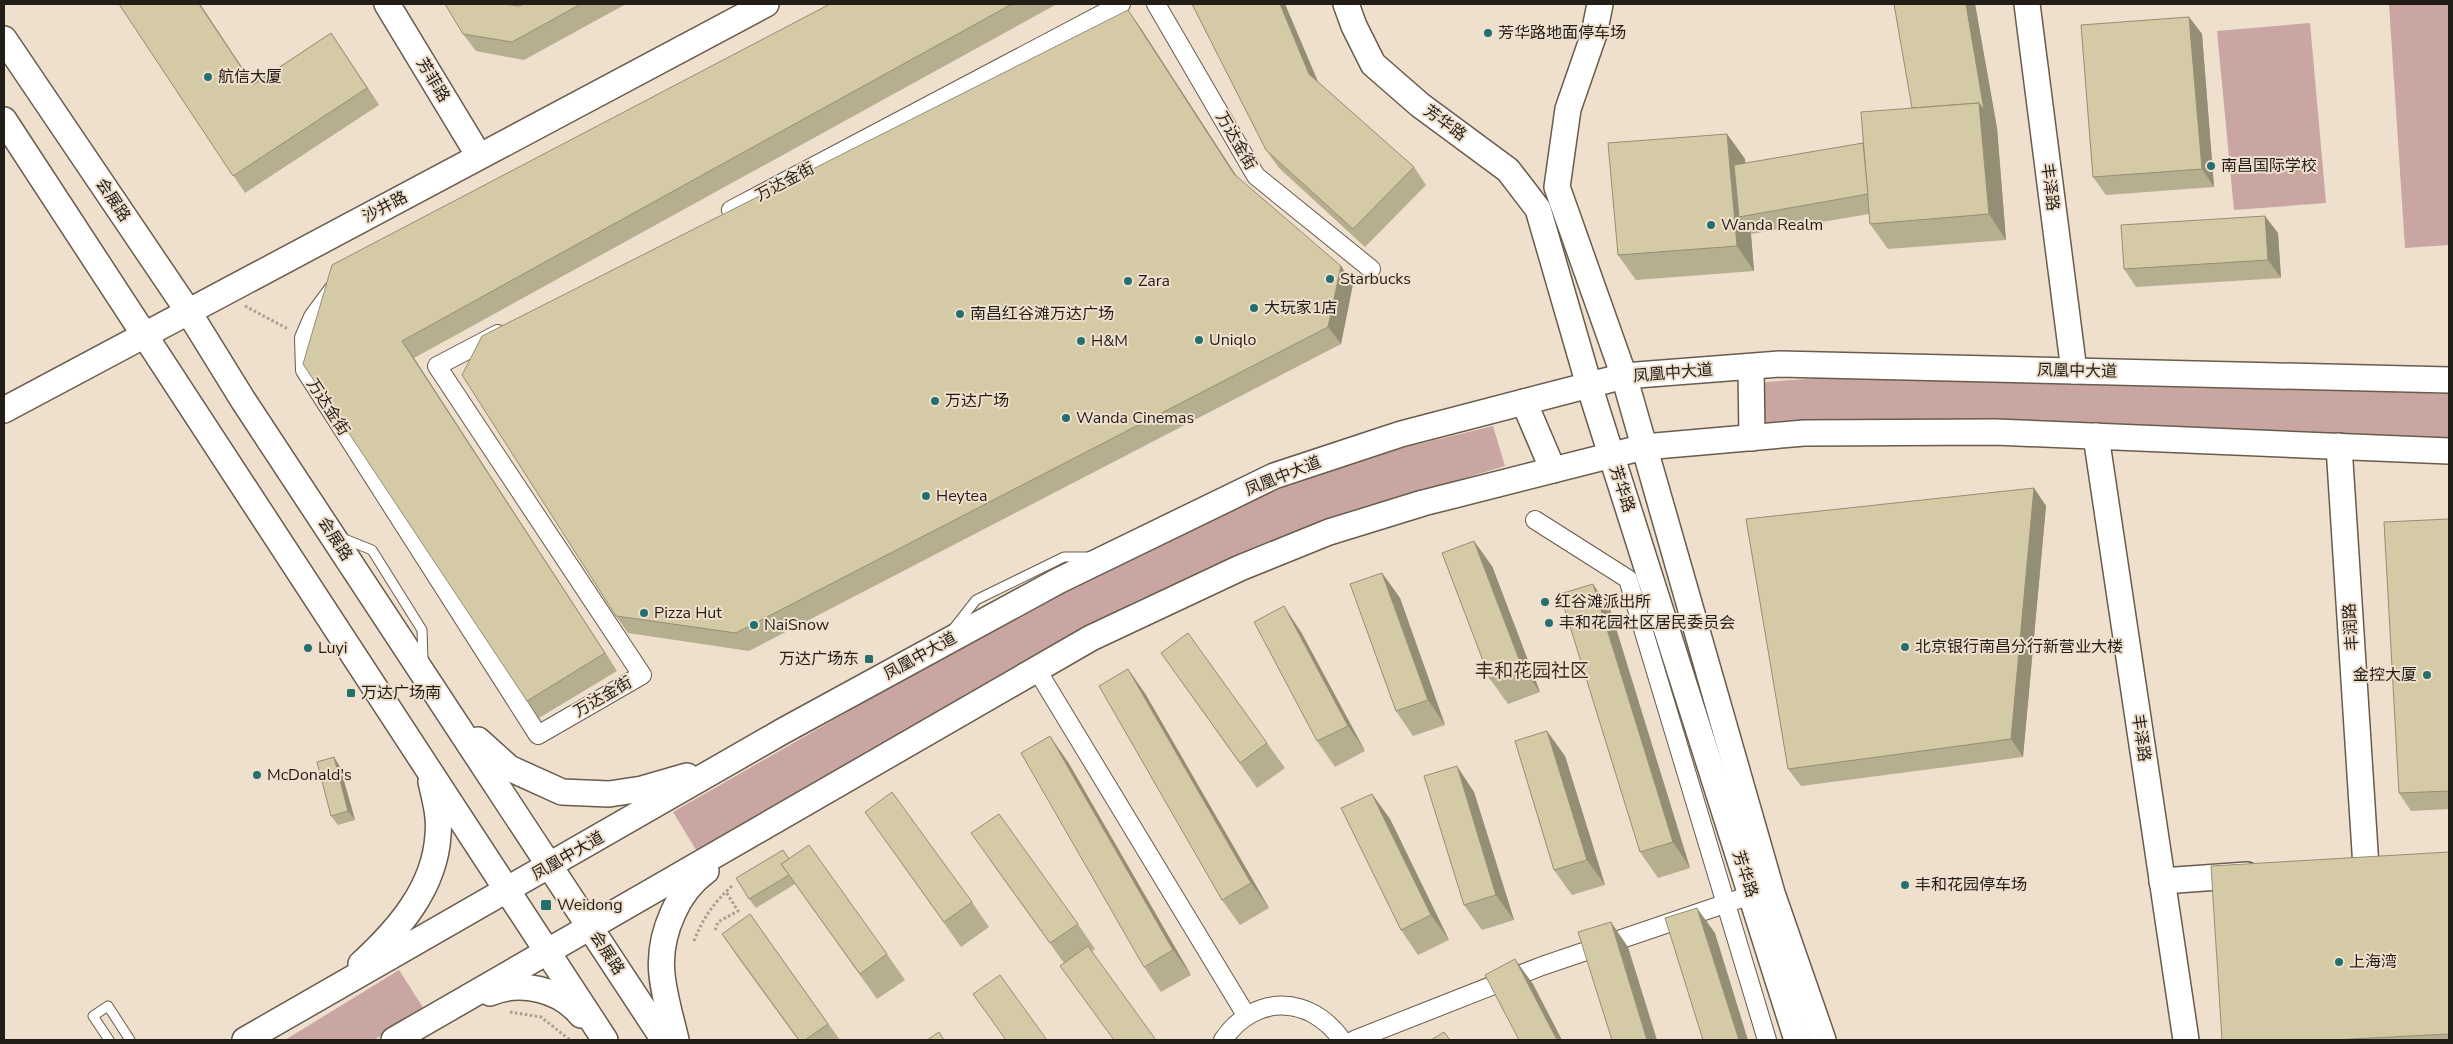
<svg xmlns="http://www.w3.org/2000/svg" width="2453" height="1044" viewBox="0 0 2453 1044" font-family="'Nunito Sans','Noto Sans SC',sans-serif">
  <style>
    .green { fill: #caa6a3 }
    .lines { fill: none; stroke-linecap: round; stroke-linejoin: round }
    .lane-casing { stroke: #695c4c; stroke-width: 11 }
    .street-casing { stroke: #695c4c; stroke-width: 20 }
    .secondary-casing { stroke: #695c4c; stroke-width: 28 }
    .path { stroke: #aa9d8f; stroke-width: 3; stroke-dasharray: 2.5 2.5; stroke-linecap: butt }
    .lane { stroke: #fff; stroke-width: 9 }
    .street { stroke: #fff; stroke-width: 18 }
    .secondary { stroke: #fff; stroke-width: 25 }
    .wall { fill: #b6af8f }
    .shaded-wall { fill: #948e74 }
    .building { fill: #d4cba6; stroke: #948e74 }
    .poi-dot { fill: #236f6e; stroke: #efdfcd; stroke-width: 2 }
    .labels { text-anchor: middle; dominant-baseline: central; stroke-width: 4; stroke-linejoin: round; paint-order: stroke }
    .poi-label { font-size: 16px; fill: #231d17; stroke: #efdfcd; text-anchor: start }
    .street-label { font-size: 16px; fill: #231d17; stroke: #efdfcd }
    .quarter-label { font-size: 19px; fill: #3f3324; stroke: #efdfcd }
  </style>
  <rect width="100%" height="100%" fill="#efdfcd"/>
  <g class="green">
    <path d="M2389,4H2449V245L2405,248Z"/>
    <path d="M2310,23L2326,203L2234,210L2217,31Z"/>
    <path d="M1874,374L2449,394V438L1934,421L1776,428L1764,420L1762,388L1766,382Z"/>
    <path d="M1493,426L1505,466L1319,522L1134,602L698,853L673,812L943,657L1140,551L1284,487L1398,449Z"/>
    <path d="M399,970L424,1009L374,1040H285Z"/>
  </g>
  <g class="lines">
    <defs>
      <g id="lane">
        <path d="M342,538L372,550L422,630L423,660"/>
        <path d="M954,628L976,600L1064,557H1090"/>
        <path d="M109,1040L93,1016L108,1006L130,1040"/>
      </g>
      <g id="street">
        <path d="M1156,4L1256,176L1371,269"/>
        <path d="M731,210L1121,4"/>
        <path d="M333,290L313,317L304,338L305,370L538,735L642,675L437,366L498,334"/>
        <path d="M1535,520L1628,579L1767,1040"/>
        <path d="M1037,670L1246,1015"/>
        <path d="M1223,1040C1255,993 1310,995 1342,1040"/>
        <path d="M1354,1040L1542,966L1751,895"/>
      </g>
      <g id="secondary">
        <path d="M387,4L479,156"/>
        <path d="M1346,4L1354,26L1373,64L1420,105L1508,170L1538,209L1589,385L1797,1040"/>
        <path d="M1600,4L1594,34L1568,109L1557,187L1624,376L1772,893L1823,1040"/>
        <path d="M2027,4L2074,371"/>
        <path d="M4,39L188,311L243,400L664,1040"/>
        <path d="M4,120L605,1040"/>
        <path d="M1751,367L1752,438"/>
        <path d="M1524,402L1553,470"/>
        <path d="M4,410L766,4"/>
        <path d="M2096,436L2186,1040"/>
        <path d="M2339,446L2366,867"/>
        <path d="M478,740L509,768L562,792L609,794L642,789L687,776"/>
        <path d="M2162,881L2247,875"/>
        <path d="M361,964C398,930 435,888 438,835C440,817 435,799 431,782"/>
        <path d="M490,993C520,980 560,989 581,1015"/>
        <path d="M245,1040L783,731L1058,581L1274,476L1401,434L1624,376L1780,364L2449,380"/>
        <path d="M394,1040L1091,638L1240,568L1329,532L1423,503L1644,447L1804,433L1995,432L2449,451"/>
        <path d="M676,1040C665,992 651,961 673,913C680,897 691,882 706,871"/>
      </g>
    </defs>
    <use href="#lane" class="lane-casing"/>
    <use href="#street" class="street-casing"/>
    <use href="#secondary" class="secondary-casing"/>
    <g class="path">
      <path d="M245,306L288,329"/>
      <path d="M715,930L718,922L738,911L726,892"/>
      <path d="M694,941C703,918 714,902 733,885"/>
      <path d="M510,1012L541,1017L570,1040"/>
    </g>
    <use href="#lane" class="lane"/>
    <use href="#street" class="street"/>
    <use href="#secondary" class="secondary"/>
  </g>
  <g class="wall">
    <path d="M119,4H200L253,84L331,33L379,105L245,193Z"/>
    <path d="M524,4H626L524,60L476,51L463,34Z"/>
    <path d="M830,4H1057L414,358L617,671L539,718L303,364Z"/>
    <path d="M1192,4H1285L1317,81L1414,167L1426,185L1365,247L1279,168L1266,150Z"/>
    <path d="M1975,4L1997,128L2006,240L1888,249L1870,224L1869,214L1751,234L1754,271L1636,280L1618,255L1727,134L1745,159V163L1863,143L1912,108Z"/>
    <path d="M2189,17L2202,34L2214,187L2106,195L2093,177Z"/>
    <path d="M1140,27L1236,176L1353,284L1341,344L749,651L628,633L616,616Z"/>
    <path d="M2278,233L2281,278L2136,287L2124,269Z"/>
    <path d="M2034,488L2046,506L2023,757L1801,786L1788,769Z"/>
    <path d="M2449,519V809L2411,811L2399,793Z"/>
    <path d="M1492,566L1540,692L1508,704L1490,679Z"/>
    <path d="M1382,573L1400,598L1445,725L1413,736L1396,711Z"/>
    <path d="M1610,609L1690,868L1658,878L1640,852Z"/>
    <path d="M1301,632L1365,751L1335,767L1317,741Z"/>
    <path d="M1128,669L1146,695L1269,908L1240,925L1222,900Z"/>
    <path d="M1179,678L1267,743L1285,768L1257,788Z"/>
    <path d="M1565,756L1605,885L1572,895L1554,870Z"/>
    <path d="M334,757L340,767L355,820L338,825L331,816Z"/>
    <path d="M1068,762L1191,975L1161,992L1144,967Z"/>
    <path d="M1474,792L1514,920L1482,930L1464,905Z"/>
    <path d="M1372,794L1390,819L1449,940L1418,955L1401,930Z"/>
    <path d="M883,837L972,902L989,927L961,947Z"/>
    <path d="M2449,852V1040H2222Z"/>
    <path d="M789,858L887,954L905,980L877,999L795,884L756,908L749,899Z"/>
    <path d="M989,859L1078,924L1095,949L1092,951L1064,963Z"/>
    <path d="M750,914L840,1040H798L739,959L722,934Z"/>
  </g>
  <g class="shaded-wall">
    <path d="M199,4H200L265,102L253,85Z"/>
    <path d="M1280,4H1285L1322,91L1309,74Z"/>
    <path d="M1966,4H1975L1997,128L2006,240L1989,214Z"/>
    <path d="M1128,10L1140,27L1247,192L1234,174Z"/>
    <path d="M2189,17L2202,34L2214,187L2202,169Z"/>
    <path d="M331,33L379,105L367,88Z"/>
    <path d="M1727,134L1745,159L1749,215L1739,217L1751,234L1754,271L1737,246Z"/>
    <path d="M2265,216L2278,233L2281,278L2268,260Z"/>
    <path d="M1341,266L1353,284L1341,344L1328,327Z"/>
    <path d="M402,341L414,358L617,671L605,653Z"/>
    <path d="M2034,488L2046,506L2023,757L2011,739Z"/>
    <path d="M1474,541L1492,566L1540,692L1522,667Z"/>
    <path d="M1382,573L1400,598L1445,725L1428,700Z"/>
    <path d="M1593,584L1610,609L1690,868L1673,842Z"/>
    <path d="M1284,606L1301,632L1365,751L1348,726Z"/>
    <path d="M1128,669L1146,695L1269,908L1251,883Z"/>
    <path d="M1547,731L1565,756L1605,885L1587,860Z"/>
    <path d="M1050,736L1068,762L1191,975L1173,950Z"/>
    <path d="M334,757L340,767L355,820L348,811Z"/>
    <path d="M1457,766L1474,792L1514,920L1496,895Z"/>
    <path d="M1372,794L1390,819L1449,940L1431,915Z"/>
    <path d="M1697,908L1715,933L1748,1040H1739Z"/>
    <path d="M1611,922L1628,947L1657,1040H1647Z"/>
    <path d="M1515,959L1533,984L1562,1040H1557Z"/>
  </g>
  <g class="building">
    <path d="M119,4H199L253,85L331,33L367,88L233,176Z"/>
    <path d="M445,4H505L519,6L524,4H581L512,42L463,34Z"/>
    <path d="M830,4H1012L402,341L605,653L527,701L303,364L332,265Z"/>
    <path d="M1192,4H1280L1309,74L1414,167L1353,229L1266,150Z"/>
    <path d="M1894,4H1966L1984,110L1979,103L1912,108Z"/>
    <path d="M1128,10L1234,174L1341,266L1328,327L736,633L616,616L462,375L482,336Z"/>
    <path d="M2189,17L2202,169L2093,177L2081,25Z"/>
    <path d="M1979,103L1989,214L1870,224L1861,112Z"/>
    <path d="M1727,134L1737,246L1618,255L1608,143Z"/>
    <path d="M1863,143L1868,194L1739,217L1734,165Z"/>
    <path d="M2265,216L2268,260L2124,269L2121,225Z"/>
    <path d="M2034,488L2011,739L1788,769L1746,519Z"/>
    <path d="M2449,519V791L2399,793L2384,522Z"/>
    <path d="M1474,541L1522,667L1490,679L1442,553Z"/>
    <path d="M1382,573L1428,700L1396,711L1350,584Z"/>
    <path d="M1593,584L1673,842L1640,852L1560,594Z"/>
    <path d="M1284,606L1348,726L1317,741L1254,622Z"/>
    <path d="M1188,633L1267,743L1240,763L1161,653Z"/>
    <path d="M1128,669L1251,883L1222,900L1099,686Z"/>
    <path d="M1547,731L1587,860L1554,870L1515,741Z"/>
    <path d="M1050,736L1173,950L1144,967L1021,753Z"/>
    <path d="M334,757L348,811L331,816L317,762Z"/>
    <path d="M1457,766L1496,895L1464,905L1424,776Z"/>
    <path d="M892,792L972,902L944,922L865,812Z"/>
    <path d="M1372,794L1431,915L1401,930L1341,808Z"/>
    <path d="M999,814L1078,924L1050,943L971,833Z"/>
    <path d="M809,845L887,954L860,974L781,864Z"/>
    <path d="M783,850L789,859L781,864L789,875L749,899L736,878Z"/>
    <path d="M2449,852V1034L2333,1040H2222L2211,866Z"/>
    <path d="M1697,908L1739,1040H1703L1665,918Z"/>
    <path d="M750,914L828,1024L805,1040H799L722,934Z"/>
    <path d="M1611,922L1647,1040H1612L1578,932Z"/>
    <path d="M1088,946L1156,1040H1114L1060,966Z"/>
    <path d="M1515,959L1557,1040H1519L1485,975Z"/>
    <path d="M1000,975L1047,1040H1006L973,994Z"/>
    <path d="M939,1032L944,1040H927Z"/>
    <path d="M1444,1032L1450,1040H1431Z"/>
  </g>
  <g class="poi-dot">
    <circle cx="1488" cy="33" r="5"/>
    <circle cx="208" cy="77" r="5"/>
    <circle cx="2211" cy="166" r="5"/>
    <circle cx="1711" cy="225" r="5"/>
    <circle cx="1330" cy="279" r="5"/>
    <circle cx="1128" cy="281" r="5"/>
    <circle cx="1254" cy="308" r="5"/>
    <circle cx="960" cy="314" r="5"/>
    <circle cx="1199" cy="340" r="5"/>
    <circle cx="1081" cy="341" r="5"/>
    <circle cx="935" cy="401" r="5"/>
    <circle cx="1066" cy="418" r="5"/>
    <circle cx="926" cy="496" r="5"/>
    <circle cx="1545" cy="602" r="5"/>
    <circle cx="644" cy="613" r="5"/>
    <circle cx="1549" cy="623" r="5"/>
    <circle cx="754" cy="625" r="5"/>
    <circle cx="1905" cy="647" r="5"/>
    <circle cx="308" cy="648" r="5"/>
    <rect x="864" y="654" width="10" height="10" rx="2.5"/>
    <circle cx="2427" cy="675" r="5"/>
    <rect x="346" y="688" width="10" height="10" rx="2.5"/>
    <circle cx="257" cy="775" r="5"/>
    <circle cx="1905" cy="885" r="5"/>
    <rect x="540" y="899" width="12" height="12" rx="2.5"/>
    <circle cx="2339" cy="962" r="5"/>
  </g>
  <g class="labels">
    <g class="poi-label">
      <text x="1498" y="33">芳华路地面停车场</text>
      <text x="218" y="77">航信大厦</text>
      <text x="2221" y="166">南昌国际学校</text>
      <text x="1721" y="225">Wanda Realm</text>
      <text x="1340" y="279">Starbucks</text>
      <text x="1138" y="281">Zara</text>
      <text x="1264" y="308">大玩家1店</text>
      <text x="970" y="314">南昌红谷滩万达广场</text>
      <text x="1209" y="340">Uniqlo</text>
      <text x="1091" y="341">H&amp;M</text>
      <text x="945" y="401">万达广场</text>
      <text x="1076" y="418">Wanda Cinemas</text>
      <text x="936" y="496">Heytea</text>
      <text x="1555" y="602">红谷滩派出所</text>
      <text x="654" y="613">Pizza Hut</text>
      <text x="1559" y="623">丰和花园社区居民委员会</text>
      <text x="764" y="625">NaiSnow</text>
      <text x="1915" y="647">北京银行南昌分行新营业大楼</text>
      <text x="318" y="648">Luyi</text>
      <text x="859" y="659" text-anchor="end">万达广场东</text>
      <text x="2417" y="675" text-anchor="end">金控大厦</text>
      <text x="361" y="693">万达广场南</text>
      <text x="267" y="775">McDonald's</text>
      <text x="1915" y="885">丰和花园停车场</text>
      <text x="557" y="905">Weidong</text>
      <text x="2349" y="962">上海湾</text>
    </g>
    <g class="street-label">
      <text transform="translate(433 80) rotate(59)">芳菲路</text>
      <text transform="translate(1445 123) rotate(36)">芳华路</text>
      <text transform="translate(1236 141) rotate(60)">万达金街</text>
      <text transform="translate(785 182) rotate(-28)">万达金街</text>
      <text transform="translate(2050 187) rotate(83)">丰泽路</text>
      <text transform="translate(113 200) rotate(56)">会展路</text>
      <text transform="translate(385 207) rotate(-28)">沙井路</text>
      <text transform="translate(2077 371) rotate(1)">凤凰中大道</text>
      <text transform="translate(1673 373) rotate(-5)">凤凰中大道</text>
      <text transform="translate(328 407) rotate(57)">万达金街</text>
      <text transform="translate(1283 476) rotate(-22)">凤凰中大道</text>
      <text transform="translate(1622 489) rotate(72)">芳华路</text>
      <text transform="translate(335 539) rotate(57)">会展路</text>
      <text transform="translate(2351 627) rotate(-94)">丰润路</text>
      <text transform="translate(920 656) rotate(-29)">凤凰中大道</text>
      <text transform="translate(603 697) rotate(-30)">万达金街</text>
      <text transform="translate(2141 738) rotate(82)">丰泽路</text>
      <text transform="translate(568 856) rotate(-30)">凤凰中大道</text>
      <text transform="translate(1745 874) rotate(72)">芳华路</text>
      <text transform="translate(607 953) rotate(57)">会展路</text>
    </g>
    <g class="quarter-label">
      <text x="1532" y="671">丰和花园社区</text>
    </g>
  </g>
  <rect width="2453" height="1044" fill="none" stroke="#231d17" stroke-width="10"/>
</svg>
